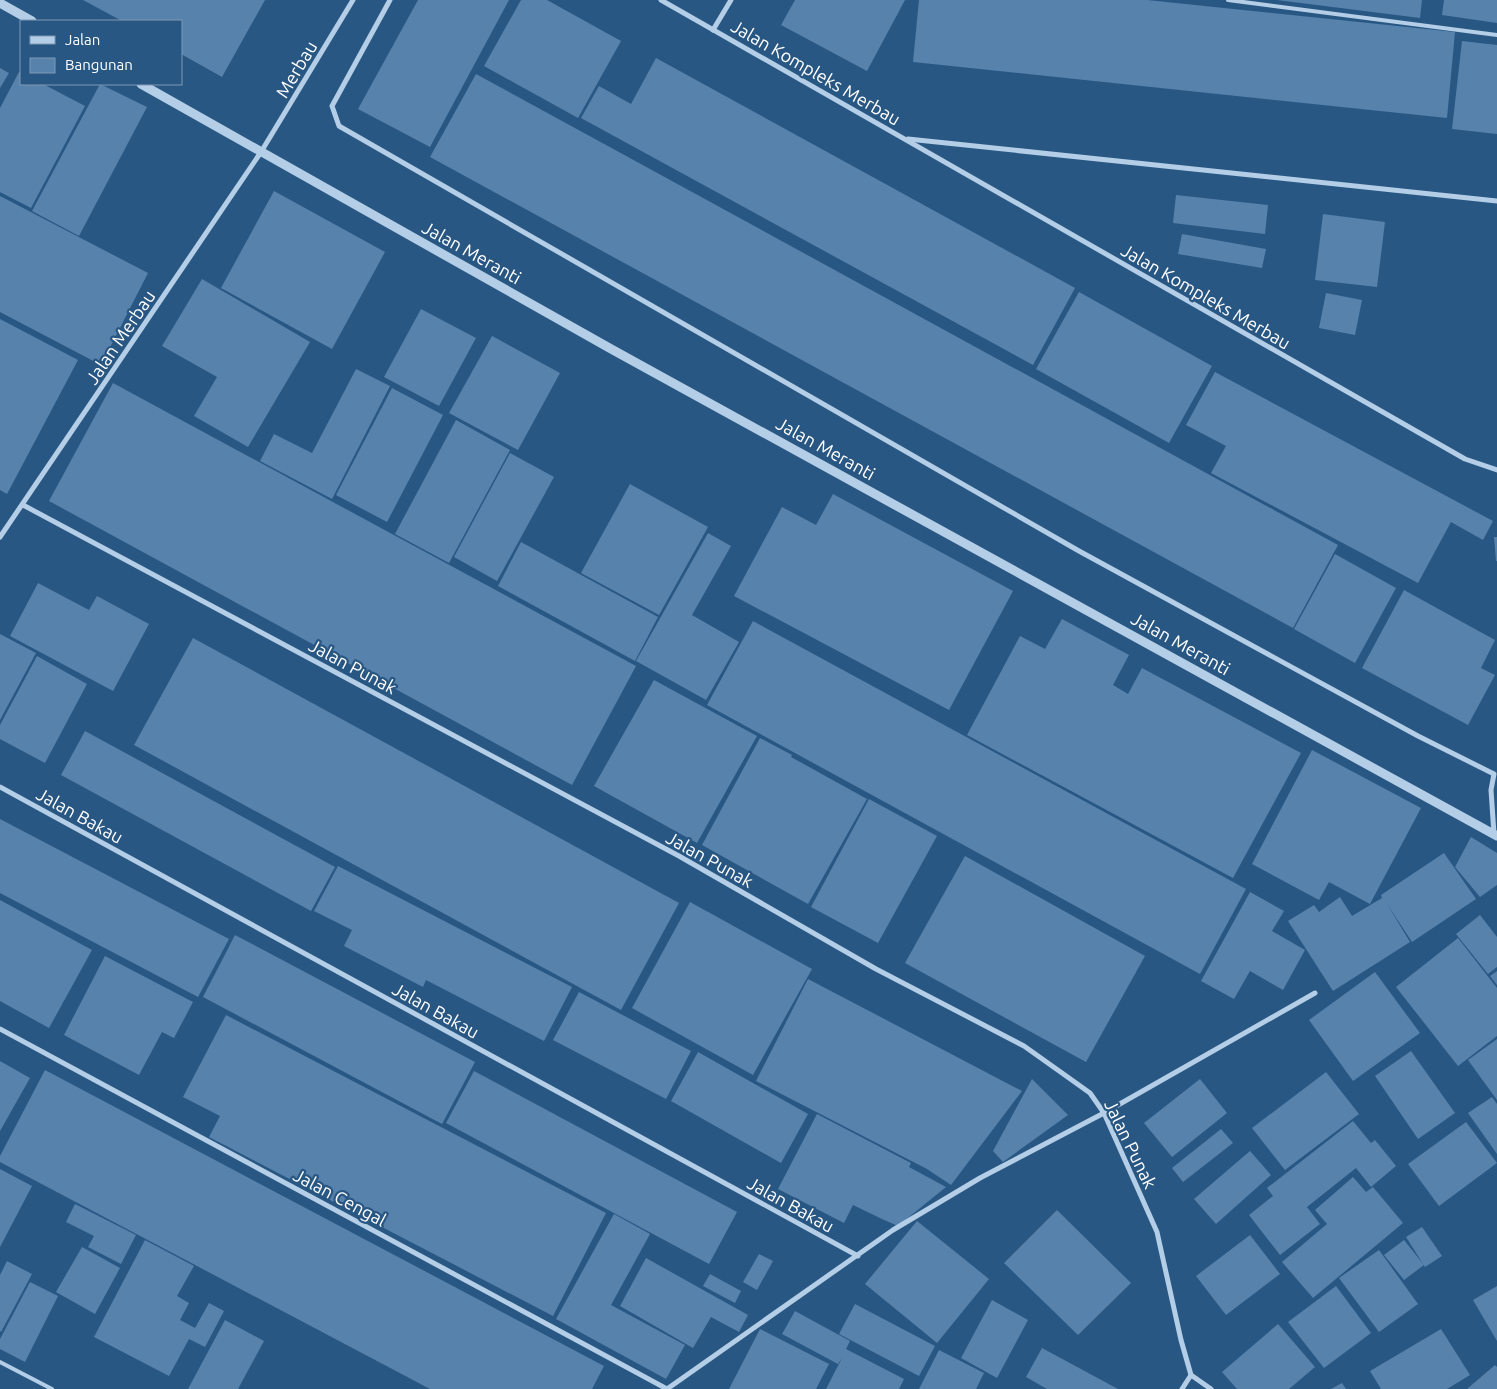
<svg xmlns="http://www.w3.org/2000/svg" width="1497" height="1389" viewBox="0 0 1497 1389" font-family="Ubuntu,sans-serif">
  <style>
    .building { fill: #5682ac }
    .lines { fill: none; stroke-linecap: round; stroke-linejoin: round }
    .service { stroke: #b3cee6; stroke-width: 4 }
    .minor { stroke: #b3cee6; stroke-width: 5 }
    .tertiary { stroke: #b3cee6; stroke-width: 9 }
    .labels { text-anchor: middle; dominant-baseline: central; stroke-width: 4.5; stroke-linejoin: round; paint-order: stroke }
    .street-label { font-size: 18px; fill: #fff; stroke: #295783 }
  </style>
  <rect width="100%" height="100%" fill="#295783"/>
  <g class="building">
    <path d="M83,0H265L222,77L181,54V21H122Z"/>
    <path d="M418,0H509L430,147L358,109Z"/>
    <path d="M521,0H547L621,41L578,118L484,66Z"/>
    <path d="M795,0H905L867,71L781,25Z"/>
    <path d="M919,0H1147L1455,32L1447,118L913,62Z"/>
    <path d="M1277,0H1422L1420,18Z"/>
    <path d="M1444,0H1497V23L1442,15Z"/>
    <path d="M1462,41L1497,45V134L1452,129Z"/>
    <path d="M656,58L1075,288L1033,365L581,118L599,86L631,104Z"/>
    <path d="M0,68L9,73L0,88Z"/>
    <path d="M19,72L21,73V84H43L85,106L31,208L0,192V108Z"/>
    <path d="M476,74L1338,545L1293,628L430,157Z"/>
    <path d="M100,84L147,107L79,236L32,211Z"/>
    <path d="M274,191L385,252L332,349L221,288Z"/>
    <path d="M1176,195L1268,205L1265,234L1173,223Z"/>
    <path d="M0,196L148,273L101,365L0,312Z"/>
    <path d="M1323,214L1385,222L1377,287L1315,280Z"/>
    <path d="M1182,234L1266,249L1262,268L1178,254Z"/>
    <path d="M202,279L310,342L248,447L194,416L217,377L162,346Z"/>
    <path d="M1079,292L1212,366L1169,443L1036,369Z"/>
    <path d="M1326,293L1362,300L1355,335L1319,328Z"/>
    <path d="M421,309L476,338L439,406L384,377Z"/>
    <path d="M0,319L78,360L7,494L0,490Z"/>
    <path d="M492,336L560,373L518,450L449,413Z"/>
    <path d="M356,369L390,386L332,499L260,461L274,434L312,453Z"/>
    <path d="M1215,372L1493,521L1483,540L1451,522L1418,583L1211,473L1226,446L1186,425Z"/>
    <path d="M113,383L636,666L572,785L49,501Z"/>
    <path d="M392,388L443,415L387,522L336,495Z"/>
    <path d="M456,420L510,450L449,563L395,534Z"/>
    <path d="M510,453L554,477L497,581L454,557Z"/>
    <path d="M630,484L708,527L659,615L581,573Z"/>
    <path d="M833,494L1013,591L949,710L734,596L782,507L816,525Z"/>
    <path d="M708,533L731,546L692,615L739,642L706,700L636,661Z"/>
    <path d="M1494,537H1497V561H1496Z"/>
    <path d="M521,542L658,617L635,661L498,586Z"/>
    <path d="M1335,554L1396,588L1355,663L1294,629Z"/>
    <path d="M38,583L89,610L97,596L149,624L113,691L10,636Z"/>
    <path d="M1404,590L1495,640L1481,668L1495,675L1468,725L1362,668Z"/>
    <path d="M1062,619L1129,655L1113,685L1128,694L1142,668L1301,753L1233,878L967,735L1020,636L1045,649Z"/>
    <path d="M753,621L1246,889L1200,974L707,705Z"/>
    <path d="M0,634L36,653L0,720Z"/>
    <path d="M193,638L679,903L621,1010L134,745Z"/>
    <path d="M37,656L87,684L45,763L0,739V725Z"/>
    <path d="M654,680L757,736L697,843L594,786Z"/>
    <path d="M85,731L335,867L311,911L61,775Z"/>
    <path d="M760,738L792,755L791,757L867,799L808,904L702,845Z"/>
    <path d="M1312,750L1421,808L1370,904L1329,882L1319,900L1252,864Z"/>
    <path d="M869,799L937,836L878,943L811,907Z"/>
    <path d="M0,819L229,939L198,997L0,893Z"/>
    <path d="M1471,837L1497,853V885L1480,897L1455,867Z"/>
    <path d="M1444,853L1476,899L1412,942L1387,904L1410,942L1333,991L1288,921L1314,905L1319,912L1340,897L1352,916L1382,898L1381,895Z"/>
    <path d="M965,856L1145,956L1086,1062L905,963Z"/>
    <path d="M338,866L572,987L544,1041L426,980L423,987L344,946L352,930L314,911Z"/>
    <path d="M1250,892L1284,911L1272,931L1305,950L1283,990L1250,971L1234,999L1201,981Z"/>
    <path d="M0,900L92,950L49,1028L0,1001Z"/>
    <path d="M690,902L812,969L753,1075L632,1008Z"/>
    <path d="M1480,915L1497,937V967L1488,974L1456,934Z"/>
    <path d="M235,935L475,1062L442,1124L203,997Z"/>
    <path d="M1458,938L1497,988V1036L1458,1066L1396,987Z"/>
    <path d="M105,956L193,1002L174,1038L162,1032L139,1075L64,1035Z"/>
    <path d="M1497,971V985L1490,976Z"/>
    <path d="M1375,972L1420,1033L1353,1081L1309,1020Z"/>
    <path d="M808,979L1022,1091L951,1185L927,1169L756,1081Z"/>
    <path d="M579,992L691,1051L666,1099L553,1040Z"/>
    <path d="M226,1015L606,1213L553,1316L209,1137L220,1116L183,1097Z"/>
    <path d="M1497,1039V1100L1468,1060Z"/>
    <path d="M1411,1051L1455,1113L1418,1139L1375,1076Z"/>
    <path d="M698,1052L808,1114L781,1163L671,1101Z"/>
    <path d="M0,1061L30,1078L0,1131Z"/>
    <path d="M45,1070L604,1366L592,1389H430L0,1162V1156Z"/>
    <path d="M474,1071L737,1212L709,1264L446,1123Z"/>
    <path d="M1326,1072L1359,1114L1285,1170L1252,1128Z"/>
    <path d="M1032,1079L1068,1115L1003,1162L993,1151Z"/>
    <path d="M1200,1079L1227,1113L1172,1157L1144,1123Z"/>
    <path d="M1492,1097L1497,1104V1154L1468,1113Z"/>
    <path d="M817,1114L911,1163L909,1167L946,1187L898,1226L882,1219L853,1205L844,1223L778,1189Z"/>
    <path d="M1353,1121L1371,1143L1375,1140L1396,1166L1371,1187L1356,1168L1307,1207L1320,1224L1280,1255L1249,1215L1273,1196L1267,1188Z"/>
    <path d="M1466,1122L1497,1163L1439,1206L1408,1164Z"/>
    <path d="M1221,1129L1233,1143L1183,1182L1172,1168Z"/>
    <path d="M1250,1151L1271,1175L1216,1224L1194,1199Z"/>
    <path d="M0,1169L32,1186L0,1247Z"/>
    <path d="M1353,1177L1366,1192L1373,1187L1403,1223L1313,1298L1282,1262L1327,1224L1315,1210Z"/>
    <path d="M75,1204L136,1235L121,1264L88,1247L94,1236L66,1222Z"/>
    <path d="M1057,1210L1131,1283L1078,1335L1004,1263Z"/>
    <path d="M614,1214L650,1234L611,1305L685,1345L666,1379L556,1319Z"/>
    <path d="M917,1221L989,1279L937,1343L865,1284Z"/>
    <path d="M1422,1227L1442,1256L1425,1267L1406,1237Z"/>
    <path d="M1250,1235L1280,1274L1226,1315L1196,1276Z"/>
    <path d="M145,1240L194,1266L177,1296L189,1303L180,1320L195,1328L209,1303L224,1311L205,1347L189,1339L169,1376L94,1337Z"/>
    <path d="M1404,1240L1424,1265L1404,1280L1384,1255Z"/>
    <path d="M82,1247L120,1268L95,1314L56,1292Z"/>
    <path d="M1379,1250L1418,1304L1379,1332L1339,1278Z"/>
    <path d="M759,1254L773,1261L757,1290L743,1282Z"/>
    <path d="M646,1258L748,1315L739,1332L711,1317L693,1348L620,1306Z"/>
    <path d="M7,1261L32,1274L1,1332L0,1331V1275Z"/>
    <path d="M710,1274L741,1291L735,1303L703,1286Z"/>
    <path d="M30,1282L58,1296L25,1362L0,1349V1339Z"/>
    <path d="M1336,1286L1371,1333L1324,1368L1288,1322Z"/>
    <path d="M1497,1286V1341L1473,1300Z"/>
    <path d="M992,1300L1028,1320L997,1378L961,1358Z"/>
    <path d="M855,1304L935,1346L919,1376L839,1334Z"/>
    <path d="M795,1311L850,1341L846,1349L904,1379L899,1389H826L842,1358L838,1364L782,1334Z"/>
    <path d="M225,1320L264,1341L238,1389H188Z"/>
    <path d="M1278,1324L1315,1367L1289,1389H1237L1222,1372Z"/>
    <path d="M760,1329L829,1364L816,1389H729Z"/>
    <path d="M1441,1329L1470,1375L1447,1389H1381L1370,1371Z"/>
    <path d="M1042,1348L1118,1389H1047L1026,1377Z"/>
    <path d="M939,1350L984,1373L976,1389H919Z"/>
    <path d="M1495,1365L1497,1367V1389H1467Z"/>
    <path d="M1342,1383L1346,1389H1331Z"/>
  </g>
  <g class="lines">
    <g class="service">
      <path d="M1228,0L1497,35"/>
      <path d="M0,1362L52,1389"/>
    </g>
    <g class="minor">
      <path d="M390,0L332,106L339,126L1079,551L1418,736L1494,774L1491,790L1494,834"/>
      <path d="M661,0L1465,459L1497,470"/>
      <path d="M713,30L731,0"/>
      <path d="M908,139L1497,201"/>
      <path d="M23,505L679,856L876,969L1024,1046L1069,1078L1090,1093L1104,1113L1157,1232L1181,1340L1191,1375L1211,1389"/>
      <path d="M0,537L261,152L353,0"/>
      <path d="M0,787L858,1256"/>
      <path d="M0,1029L667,1389"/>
      <path d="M667,1389L893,1230L980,1178L1104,1113L1315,993"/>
      <path d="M1182,1389L1191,1375"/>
    </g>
    <g class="tertiary">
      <path d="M0,3L32,21"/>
      <path d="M141,84L613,350L1497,836"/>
    </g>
  </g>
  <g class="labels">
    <g class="street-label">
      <text transform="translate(296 69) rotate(-59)">Merbau</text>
      <text transform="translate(816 72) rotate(30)">Jalan Kompleks Merbau</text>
      <text transform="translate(472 252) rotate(29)">Jalan Meranti</text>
      <text transform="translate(1206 296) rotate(30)">Jalan Kompleks Merbau</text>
      <text transform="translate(120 337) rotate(-56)">Jalan Merbau</text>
      <text transform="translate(826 448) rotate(29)">Jalan Meranti</text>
      <text transform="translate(1181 643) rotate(29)">Jalan Meranti</text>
      <text transform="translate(353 666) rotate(28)">Jalan Punak</text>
      <text transform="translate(80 815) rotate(29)">Jalan Bakau</text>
      <text transform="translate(710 859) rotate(29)">Jalan Punak</text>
      <text transform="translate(436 1010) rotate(29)">Jalan Bakau</text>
      <text transform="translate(1131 1144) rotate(64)">Jalan Punak</text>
      <text transform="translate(340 1197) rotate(28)">Jalan Cengal</text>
      <text transform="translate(791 1204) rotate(29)">Jalan Bakau</text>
    </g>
  </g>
  <rect x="20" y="20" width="162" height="65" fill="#295783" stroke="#7f9ab5"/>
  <rect x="30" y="36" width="25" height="8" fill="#b3cee6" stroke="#7f9ab5"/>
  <text x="65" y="45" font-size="15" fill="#ffffff">Jalan</text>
  <rect x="30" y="58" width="25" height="15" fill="#5682ac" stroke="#7f9ab5"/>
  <text x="65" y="70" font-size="15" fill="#ffffff">Bangunan</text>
</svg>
